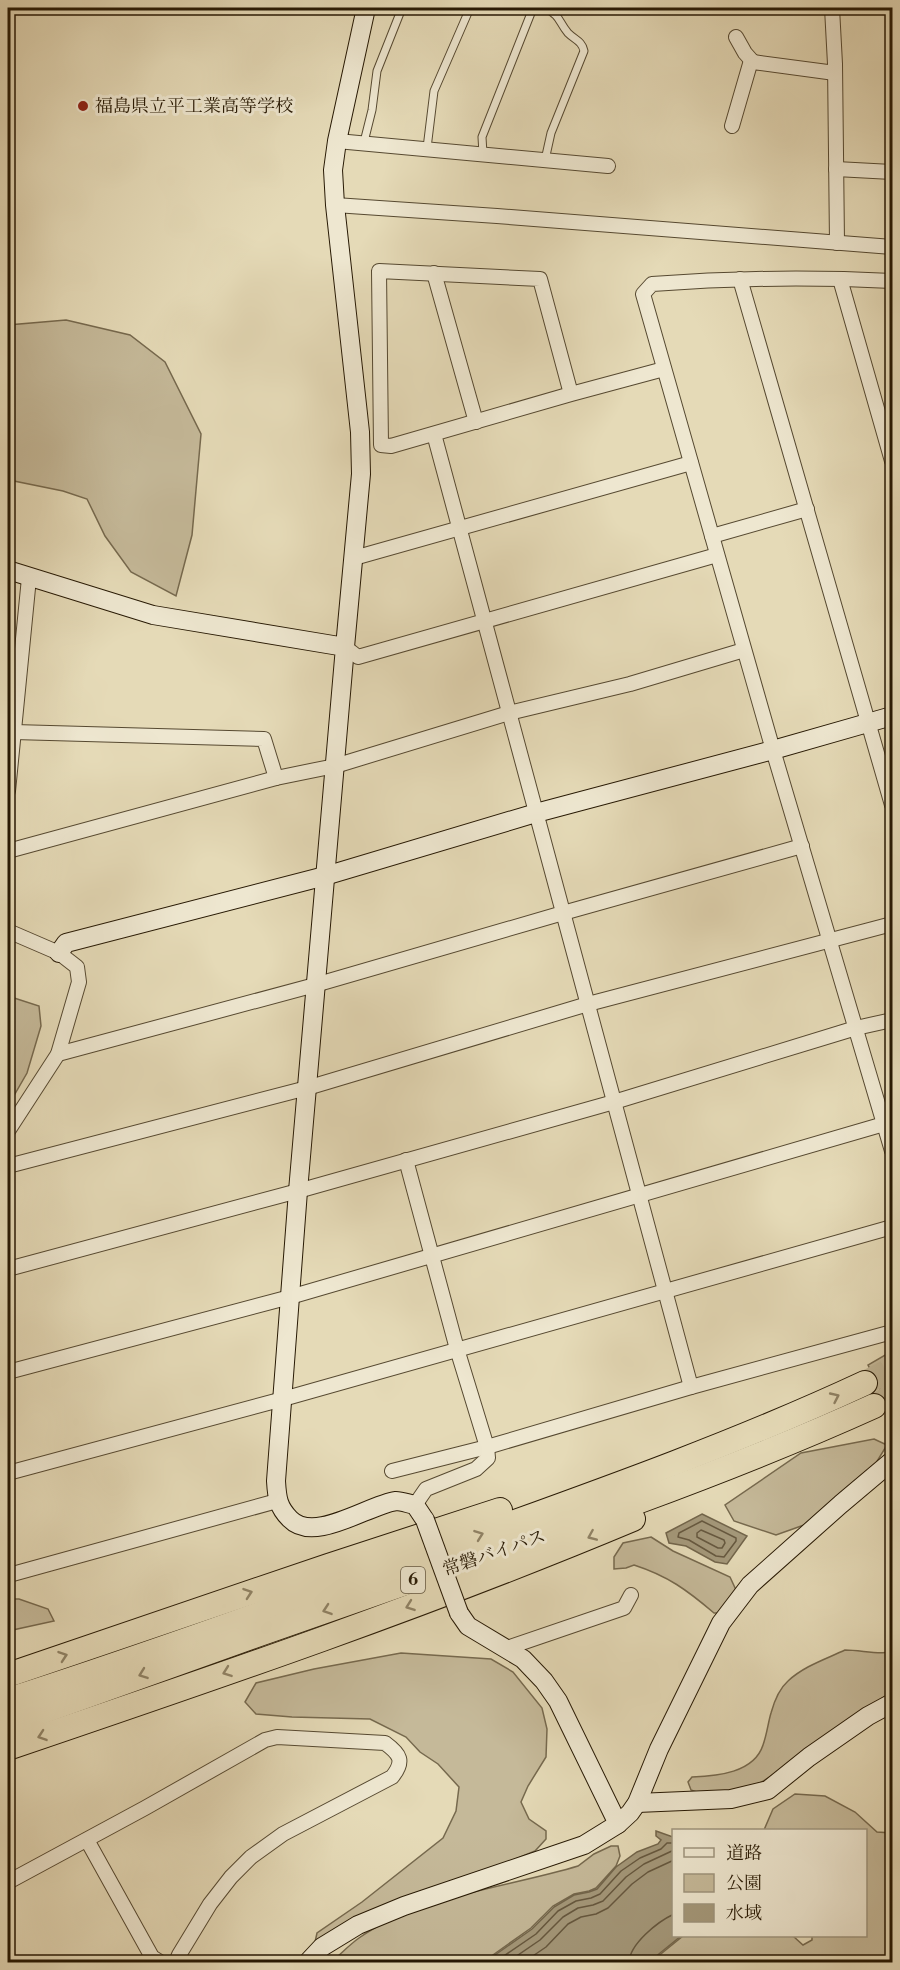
<svg xmlns="http://www.w3.org/2000/svg" width="900" height="1970" viewBox="0 0 900 1970" font-family="'Libre Bodoni','Noto Serif JP',serif">
  <style>
    .green { fill: #c5b999; stroke: #76694e; stroke-width: 1.5 }
    .water { fill: #a4987a; stroke: #72654b; stroke-width: 1.5 }
    .lines { fill: none; stroke-linecap: round; stroke-linejoin: round }
    .shore { stroke: #66583f; stroke-width: 1.5 }
    .highway-tunnel { stroke: #bfb393; stroke-width: 24; stroke-dasharray: 24 12; stroke-linecap: butt }
    .lane-casing { stroke: #564931; stroke-width: 9 }
    .street-casing { stroke: #564931; stroke-width: 16 }
    .secondary-casing { stroke: #271904; stroke-width: 20 }
    .highway-casing { stroke: #271904; stroke-width: 26 }
    .lane { stroke: #eee7d0; stroke-width: 7 }
    .street { stroke: #eee7d0; stroke-width: 14 }
    .secondary { stroke: #eee7d0; stroke-width: 18 }
    .highway { stroke: #e5dab7; stroke-width: 24 }
    .secondary-bridge-casing { stroke: #271904; stroke-width: 20; stroke-linecap: butt }
    .secondary-bridge { stroke: #eee7d0; stroke-width: 18 }
    .oneway { stroke: #908366 }
    .poi-dot { fill: #8f2418; stroke: #eee7d0; stroke-width: 2 }
    .labels { text-anchor: middle; dominant-baseline: central; stroke-width: 6; stroke-linejoin: round; paint-order: stroke }
    .shield { fill: #eee7d0; stroke: #635741; stroke-width: 1.5 }
    .shield-label { font-size: 16px; font-weight: bold; fill: #271904 }
    .poi-label { font-size: 18px; fill: #271904; stroke: #eee7d0; text-anchor: start }
    .street-label { font-size: 18px; fill: #271904; stroke: #eee7d0 }
  </style>
  <rect width="100%" height="100%" fill="#e5dab7"/>
  <filter id="stains"><feTurbulence type="fractalNoise" baseFrequency=".00333" numOctaves="4"/><feColorMatrix values="0 0 0 0 .2 0 0 0 0 .09 0 0 0 0 .02 0 0 0 .5 -.17"/></filter>
  <radialGradient id="worn" r=".72"><stop offset=".6" stop-color="#630" stop-opacity="0"/><stop offset="1" stop-color="#630" stop-opacity=".3"/></radialGradient>
  <g class="green">
    <path d="M66,320L130,335L165,362L201,434L192,535L176,596L131,572L105,536L87,499L63,491L14,481L8,475V325Z"/>
    <path d="M8,996L39,1006L41,1026L27,1073L8,1106Z"/>
    <path d="M892,1351V1408L890,1410L868,1365Z"/>
    <path d="M874,1439L887,1445L876,1463L804,1525L776,1535L734,1521L725,1505L801,1453Z"/>
    <path d="M651,1537L673,1551L730,1577L736,1590L725,1613H714C687,1590 668,1576 634,1565L626,1568L614,1569V1557L623,1543Z"/>
    <path d="M8,1599H19L48,1609L54,1621L8,1631Z"/>
    <path d="M845,1650C861,1650 877,1655 892,1652V1692L871,1705L794,1762L760,1783L708,1796L691,1790L688,1782L692,1777C717,1776 754,1773 763,1745C767,1734 768,1723 771,1713C774,1702 779,1689 788,1681C804,1666 826,1659 845,1650Z"/>
    <path d="M401,1653L491,1659L513,1672L542,1708L547,1729L546,1757L528,1786L521,1802L529,1819L546,1831V1839L535,1851L315,1942L317,1933L362,1902L443,1838L456,1811L459,1787L438,1764L420,1752L406,1737L370,1719L292,1717L256,1714L245,1702L256,1683L314,1669Z"/>
    <path d="M795,1794L825,1796L855,1812L877,1832L892,1833V1962H651L683,1936H793L803,1945L812,1940V1936H866V1830H764L773,1809Z"/>
    <path d="M611,1846H618L620,1856L616,1866L596,1888L589,1891L574,1894L553,1906L531,1928L483,1962H331C340,1955 349,1945 359,1938C418,1896 509,1887 578,1866L594,1854Z"/>
  </g>
  <g class="water">
    <path d="M702,1514L747,1536L727,1564L715,1562L686,1546L669,1543L666,1533Z"/>
    <path d="M656,1831L673,1837L674,1936H681L649,1962H485L532,1929L554,1907L574,1895L589,1892L597,1889L616,1867L637,1852L658,1844L661,1840L656,1836Z"/>
  </g>
  <g class="lines">
    <g class="shore">
      <path d="M702,1521L736,1538V1541L724,1557L716,1556L689,1540L678,1537L679,1533Z"/>
      <path d="M701,1530L724,1540L725,1543L722,1548H718L697,1537V1533Z"/>
      <path d="M495,1962L536,1934L558,1911L576,1901L591,1898L600,1894L621,1871L640,1858L661,1849L667,1843H674"/>
      <path d="M508,1962L540,1940L563,1917L578,1908L593,1905L603,1901L626,1877L644,1864L674,1850"/>
      <path d="M524,1962L546,1947L568,1924L581,1917L596,1914L608,1908L632,1884L648,1872L674,1860"/>
      <path d="M629,1962C630,1944 657,1922 674,1914"/>
    </g>
    <g class="highway-tunnel">
      <path d="M865,1383L892,1369"/>
      <path d="M874,1406L892,1396"/>
    </g>
    <defs>
      <g id="lane">
        <path d="M545,8C561,16 558,21 568,33C575,40 582,41 584,51L551,133L545,160"/>
        <path d="M364,142L372,110L377,71L402,8"/>
        <path d="M427,148L434,91L470,8"/>
        <path d="M483,154L482,137L533,8"/>
      </g>
      <g id="street">
        <path d="M832,8L835,64L837,243"/>
        <path d="M736,37L745,53L753,62"/>
        <path d="M732,126L750,64L753,62L835,73"/>
        <path d="M337,141L608,166"/>
        <path d="M836,169L892,172"/>
        <path d="M335,205L497,216L892,247"/>
        <path d="M434,273L476,422"/>
        <path d="M740,279L892,805"/>
        <path d="M840,279L892,461"/>
        <path d="M892,281C812,277 732,278 652,284L643,294L773,750L892,1151"/>
        <path d="M571,394L540,279L379,271L381,445L391,446L571,394L664,369"/>
        <path d="M434,434L691,1387"/>
        <path d="M712,536L807,509"/>
        <path d="M354,558L691,463"/>
        <path d="M345,647L358,657L717,555"/>
        <path d="M14,732L264,739L276,778"/>
        <path d="M8,791L29,578"/>
        <path d="M8,851L276,778L335,766L509,713L630,684L744,650"/>
        <path d="M8,931L59,953L77,967L79,982L58,1054L8,1131"/>
        <path d="M58,1054L315,985L563,913L802,846"/>
        <path d="M406,1160L457,1349L487,1447L488,1458L476,1469L426,1489L415,1505"/>
        <path d="M8,1166L307,1088L588,1004L892,924"/>
        <path d="M8,1269L298,1191L614,1102L856,1028L892,1020"/>
        <path d="M8,1372L290,1297L884,1124"/>
        <path d="M392,1471L487,1447L691,1387L892,1332"/>
        <path d="M8,1473L283,1399L892,1227"/>
        <path d="M8,1570L9,1575L277,1501"/>
        <path d="M507,1648L624,1608L631,1595"/>
        <path d="M87,1840L152,1957L160,1962"/>
        <path d="M8,1882L145,1808L265,1740L277,1737L385,1743C400,1754 405,1761 392,1777L283,1834L251,1857L231,1877L210,1904L179,1955L176,1962"/>
      </g>
      <g id="secondary">
        <path d="M8,570L153,615L345,647L298,1191L276,1481C277,1498 278,1507 290,1519C314,1544 368,1505 396,1501C402,1501 409,1504 415,1505L425,1520"/>
        <path d="M345,647L361,474L360,432L335,205L333,170L337,141L366,8"/>
        <path d="M59,953L66,943L325,876L536,813L773,750L892,716"/>
        <path d="M459,1613L468,1626L523,1659L544,1681L558,1701L618,1824"/>
        <path d="M637,1803L731,1799L768,1790L809,1757L868,1716L892,1703"/>
        <path d="M308,1962L322,1947L358,1925L404,1906L584,1845L618,1824L630,1813L637,1803L659,1749L721,1623L750,1585L841,1504L892,1461"/>
      </g>
      <g id="highway">
        <path d="M8,1675L328,1566L500,1510"/>
        <path d="M8,1700C158,1652 306,1597 454,1544C593,1494 732,1445 865,1383"/>
        <path d="M8,1724C137,1677 267,1631 397,1586C558,1531 719,1476 874,1406"/>
        <path d="M8,1748C217,1677 428,1605 633,1519"/>
      </g>
    </defs>
    <use href="#lane" class="lane-casing"/>
    <use href="#street" class="street-casing"/>
    <use href="#secondary" class="secondary-casing"/>
    <use href="#highway" class="highway-casing"/>
    <use href="#lane" class="lane"/>
    <use href="#street" class="street"/>
    <use href="#secondary" class="secondary"/>
    <use href="#highway" class="highway"/>
    <defs>
      <path id="secondary-bridge" d="M425,1520L459,1613"/>
    </defs>
    <use href="#secondary-bridge" class="secondary-bridge-casing"/>
    <use href="#secondary-bridge" class="secondary-bridge"/>
  </g>
  <defs><path id="oneway-chevron" d="M-2-3.5L2.5 0L-2 3.5" fill="none" stroke-width="1.6" stroke-linecap="round" stroke-linejoin="round" transform="scale(1.5)"/></defs>
  <g class="oneway">
    <use href="#oneway-chevron" transform="translate(835 1397) rotate(-25)"/>
    <use href="#oneway-chevron" transform="translate(479 1535) rotate(-20)"/>
    <use href="#oneway-chevron" transform="translate(592 1536) rotate(157)"/>
    <use href="#oneway-chevron" transform="translate(248 1593) rotate(-19)"/>
    <use href="#oneway-chevron" transform="translate(410 1606) rotate(160)"/>
    <use href="#oneway-chevron" transform="translate(327 1610) rotate(161)"/>
    <use href="#oneway-chevron" transform="translate(63 1656) rotate(-19)"/>
    <use href="#oneway-chevron" transform="translate(227 1672) rotate(160)"/>
    <use href="#oneway-chevron" transform="translate(143 1674) rotate(160)"/>
    <use href="#oneway-chevron" transform="translate(42 1736) rotate(161)"/>
  </g>
  <circle class="poi-dot" cx="83" cy="106" r="6"/>
  <g class="labels">
    <rect class="shield" x="401" y="1567" width="24" height="26" rx="4.5"/>
    <g class="shield-label">
      <text x="413" y="1580">6</text>
    </g>
    <g class="poi-label">
      <text x="95" y="106">福島県立平工業高等学校</text>
    </g>
    <g class="street-label">
      <text transform="translate(494 1553) rotate(-19)">常磐バイパス</text>
    </g>
  </g>
  <rect width="900" height="1970" fill="none" stroke="#e5dab7" stroke-width="30"/>
  <rect x="9" y="9" width="882" height="1952" fill="none" stroke="#271904" stroke-width="3"/>
  <rect x="15" y="15" width="870" height="1940" fill="none" stroke="#271904" stroke-width="1.5"/>
  <rect x="672" y="1829" width="195" height="108" fill="#eee7d0" stroke="#9e957e" stroke-width="1.5"/>
  <rect x="684" y="1848" width="30" height="9" fill="#eee7d0" stroke="#9e957e" stroke-width="1.5"/>
  <text x="726" y="1859" font-size="18" fill="#271904">道路</text>
  <rect x="684" y="1874" width="30" height="18" fill="#c5b999" stroke="#9e957e" stroke-width="1.5"/>
  <text x="726" y="1889" font-size="18" fill="#271904">公園</text>
  <rect x="684" y="1904" width="30" height="18" fill="#a4987a" stroke="#9e957e" stroke-width="1.5"/>
  <text x="726" y="1919" font-size="18" fill="#271904">水域</text>
  <rect width="100%" height="100%" filter="url(#stains)"/>
  <rect width="100%" height="100%" fill="url(#worn)"/>
</svg>
